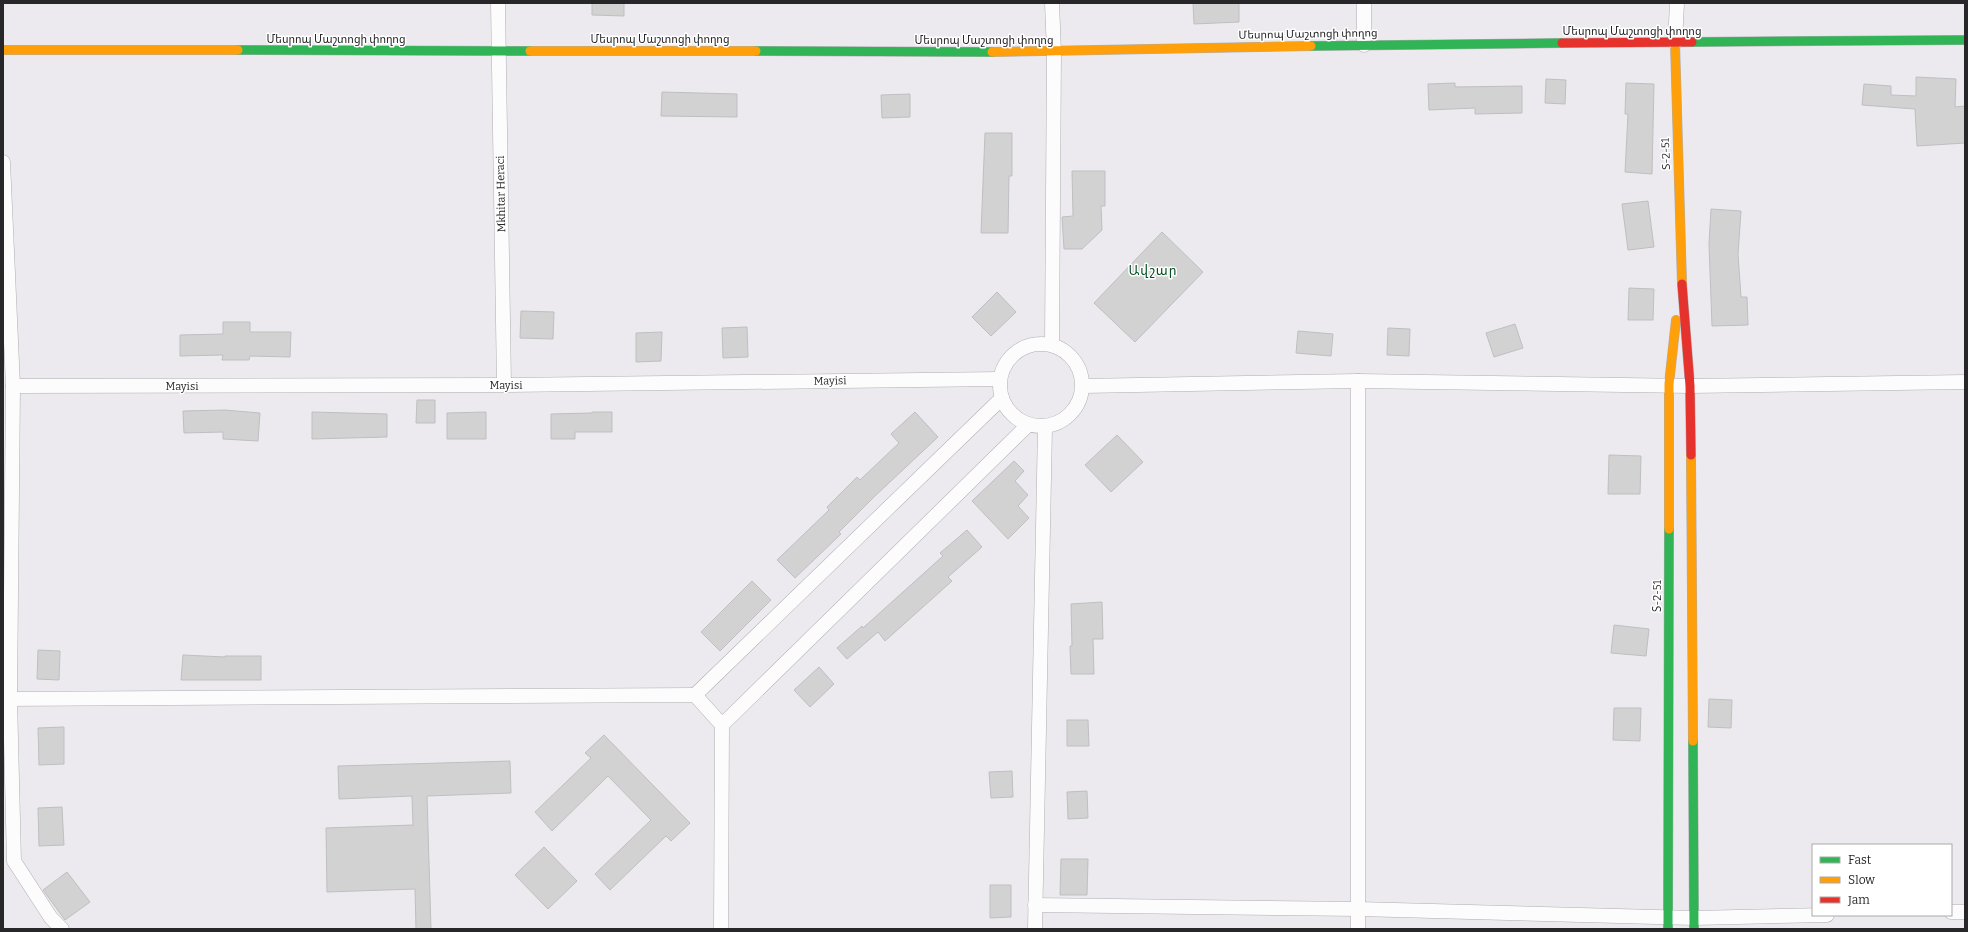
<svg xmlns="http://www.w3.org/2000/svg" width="1968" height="932" viewBox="0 0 1968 932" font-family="Bitter,'Noto Sans Armenian',serif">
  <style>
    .building { fill: #d2d2d3; stroke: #bebfc0 }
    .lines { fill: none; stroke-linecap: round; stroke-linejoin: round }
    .street-casing { stroke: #afaeb1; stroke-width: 15 }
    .fast-casing { stroke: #afaeb1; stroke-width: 10 }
    .slow-casing { stroke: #afaeb1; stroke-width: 10 }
    .jam-casing { stroke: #afaeb1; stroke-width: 10 }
    .street { stroke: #fcfcfd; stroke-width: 14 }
    .fast { stroke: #30b455; stroke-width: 9 }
    .slow { stroke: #ff9f0a; stroke-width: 9 }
    .jam { stroke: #e5322d; stroke-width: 9 }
    .labels { text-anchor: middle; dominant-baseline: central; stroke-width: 3; stroke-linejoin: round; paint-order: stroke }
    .street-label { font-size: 11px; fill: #272729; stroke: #fff }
    .quarter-label { font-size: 13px; letter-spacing: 1px; fill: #044f22; stroke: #fff }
  </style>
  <rect width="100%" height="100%" fill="#eceaef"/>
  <g class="building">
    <path d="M592,3H624V16L592,15Z"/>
    <path d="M1193,3H1239V22L1194,24Z"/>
    <path d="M1916,77L1956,79L1955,107L1965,106V143L1917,146L1915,109L1862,105L1864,84L1891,86V95L1916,96Z"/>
    <path d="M1546,79L1566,80L1565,104L1545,103Z"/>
    <path d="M1455,83V87L1522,86V113L1475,114V108L1429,110L1428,84Z"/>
    <path d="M1626,83L1654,84L1652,174L1625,172L1628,114H1625Z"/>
    <path d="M662,92L737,94V117L661,116Z"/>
    <path d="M910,94V117L882,118L881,95Z"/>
    <path d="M985,133H1012V176H1009L1008,233H981Z"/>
    <path d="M1072,171H1105V206H1101L1102,230L1082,249H1064L1062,217L1073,216Z"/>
    <path d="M1648,201L1654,247L1628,250L1622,204Z"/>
    <path d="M1711,209L1741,211L1738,254L1741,297H1747L1748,325L1712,326L1709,244Z"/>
    <path d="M1162,232L1203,272L1135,342L1094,303Z"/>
    <path d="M1629,288L1654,289L1653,320H1628Z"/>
    <path d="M997,292L1016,312L991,336L972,317Z"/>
    <path d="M521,311L554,312L553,339L520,338Z"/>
    <path d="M223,322H250V332H291L290,357L250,356L249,360H222L223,355L180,356V335L223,334Z"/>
    <path d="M1515,324L1523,348L1494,357L1486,333Z"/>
    <path d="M747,327L748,357L723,358L722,328Z"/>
    <path d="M1388,328L1410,329L1409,356L1387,355Z"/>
    <path d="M1298,331L1333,334L1331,356L1296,353Z"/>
    <path d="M662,332L661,361L636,362V333Z"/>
    <path d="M417,400H435V423H416Z"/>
    <path d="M225,410L260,413L258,441L223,439V432L184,433L183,411Z"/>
    <path d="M312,412L387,414V437L312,439Z"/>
    <path d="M486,412V439H447V413Z"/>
    <path d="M592,412H612V432H575V439H551V414L592,413Z"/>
    <path d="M915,412L938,437L875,496L839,532L841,534L795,578L777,560L829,510L827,507L857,477L860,480L899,443L891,434Z"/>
    <path d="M1117,435L1143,462L1111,492L1085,465Z"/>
    <path d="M1609,455L1641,456L1640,494H1608Z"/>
    <path d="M1014,461L1024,471L1015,481L1028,495L1018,506L1029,518L1008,539L972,501Z"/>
    <path d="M967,530L982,547L948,577L952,581L885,641L878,632L847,659L837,648L862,626L863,628L943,556L940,553Z"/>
    <path d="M752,581L771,600L720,651L701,632Z"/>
    <path d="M1102,602L1103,639H1093L1094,674H1071L1070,646H1072L1071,604Z"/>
    <path d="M1614,625L1649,629L1646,656L1611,653Z"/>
    <path d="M38,650L60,651L59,680L37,679Z"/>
    <path d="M183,655L225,657V656H261V680H181Z"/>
    <path d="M819,667L834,684L810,707L794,690Z"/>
    <path d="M1709,699L1732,700L1731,728L1708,727Z"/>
    <path d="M1614,708H1641L1640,741L1613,740Z"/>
    <path d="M1067,720H1088L1089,746H1067Z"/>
    <path d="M64,727V764L39,765L38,728Z"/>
    <path d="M604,735L690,823L671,841L666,836L610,890L595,874L651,820L608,776L552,831L535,812L591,758L585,753Z"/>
    <path d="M510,761L511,793L427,796L431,929H416L415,889L327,892L326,828L413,825L412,796L339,799L338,766Z"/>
    <path d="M1012,771L1013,797L991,798L989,772Z"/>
    <path d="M1087,791L1088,818L1068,819L1067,792Z"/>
    <path d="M62,807L64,845L39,846L38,808Z"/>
    <path d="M544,847L577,881L548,909L515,875Z"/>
    <path d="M1061,859H1088L1087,895H1060Z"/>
    <path d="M67,872L90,902L65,920L43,890Z"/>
    <path d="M990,885H1011V917L990,918Z"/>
  </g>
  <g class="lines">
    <defs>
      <g id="street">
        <path d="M498,3L504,385"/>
        <path d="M1364,3V45"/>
        <path d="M1675,43L1677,3"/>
        <path d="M3,162L13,386L10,699L14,861L51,918L62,929"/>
        <circle cx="1041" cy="385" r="41"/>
        <path d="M1052,344L1054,52L1052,3"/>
        <path d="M13,386L504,385L1000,379"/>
        <path d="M1083,386L1358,381L1690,386L1965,382"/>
        <path d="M695,695L1002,398"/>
        <path d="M3,699L695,695L722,725L721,929"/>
        <path d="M722,725L1028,425"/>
        <path d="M1035,905L1358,909L1694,918L1827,915"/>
        <path d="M1951,912H1965"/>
        <path d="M1035,929L1045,427"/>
        <path d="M1358,929V381"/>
      </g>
      <g id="fast">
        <path d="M1692,42L1965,40"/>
        <path d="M1311,46L1562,43"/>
        <path d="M238,50L530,51"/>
        <path d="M756,51L992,52"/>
        <path d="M1693,741L1694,929"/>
        <path d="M1668,929L1669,529"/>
      </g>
      <g id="slow">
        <path d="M1675,43L1682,284"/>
        <path d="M3,50H238"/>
        <path d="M530,51H756"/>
        <path d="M992,52L1311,46"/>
        <path d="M1691,455L1693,741"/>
        <path d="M1669,529V384L1676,320"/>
      </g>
      <g id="jam">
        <path d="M1562,43L1692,42"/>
        <path d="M1682,284L1690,386L1691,455"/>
      </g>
    </defs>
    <use href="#street" class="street-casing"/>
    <use href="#fast" class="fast-casing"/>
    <use href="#slow" class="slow-casing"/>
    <use href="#jam" class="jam-casing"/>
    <use href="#street" class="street"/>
    <use href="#fast" class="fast"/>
    <use href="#slow" class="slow"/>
    <use href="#jam" class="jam"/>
  </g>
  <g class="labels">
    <g class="street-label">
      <text x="1632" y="31">Մեսրոպ Մաշտոցի փողոց</text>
      <text transform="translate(1308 34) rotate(-1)">Մեսրոպ Մաշտոցի փողոց</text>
      <text x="336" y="39">Մեսրոպ Մաշտոցի փողոց</text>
      <text x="660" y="39">Մեսրոպ Մաշտոցի փողոց</text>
      <text x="984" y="40">Մեսրոպ Մաշտոցի փողոց</text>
      <text transform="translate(1666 154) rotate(-92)">Տ-2-51</text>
      <text transform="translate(501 194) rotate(-91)">Mkhitar Heraci</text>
      <text transform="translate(830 381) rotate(-1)">Mayisi</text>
      <text x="506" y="385">Mayisi</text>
      <text x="182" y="386">Mayisi</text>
      <text transform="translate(1657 596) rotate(-90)">Տ-2-51</text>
    </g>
    <g class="quarter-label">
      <text x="1153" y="270">Ավշար</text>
    </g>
  </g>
  <rect width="1968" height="932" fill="none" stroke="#272729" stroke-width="8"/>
  <rect x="1812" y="844" width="140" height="72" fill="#ffffff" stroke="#a9a9a9"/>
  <rect x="1820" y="857" width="20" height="6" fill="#30b455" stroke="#a9a9a9"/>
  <text x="1848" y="864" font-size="12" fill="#272729">Fast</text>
  <rect x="1820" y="877" width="20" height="6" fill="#ff9f0a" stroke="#a9a9a9"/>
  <text x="1848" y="884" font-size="12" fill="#272729">Slow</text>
  <rect x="1820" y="897" width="20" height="6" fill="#e5322d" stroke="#a9a9a9"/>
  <text x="1848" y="904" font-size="12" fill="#272729">Jam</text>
</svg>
